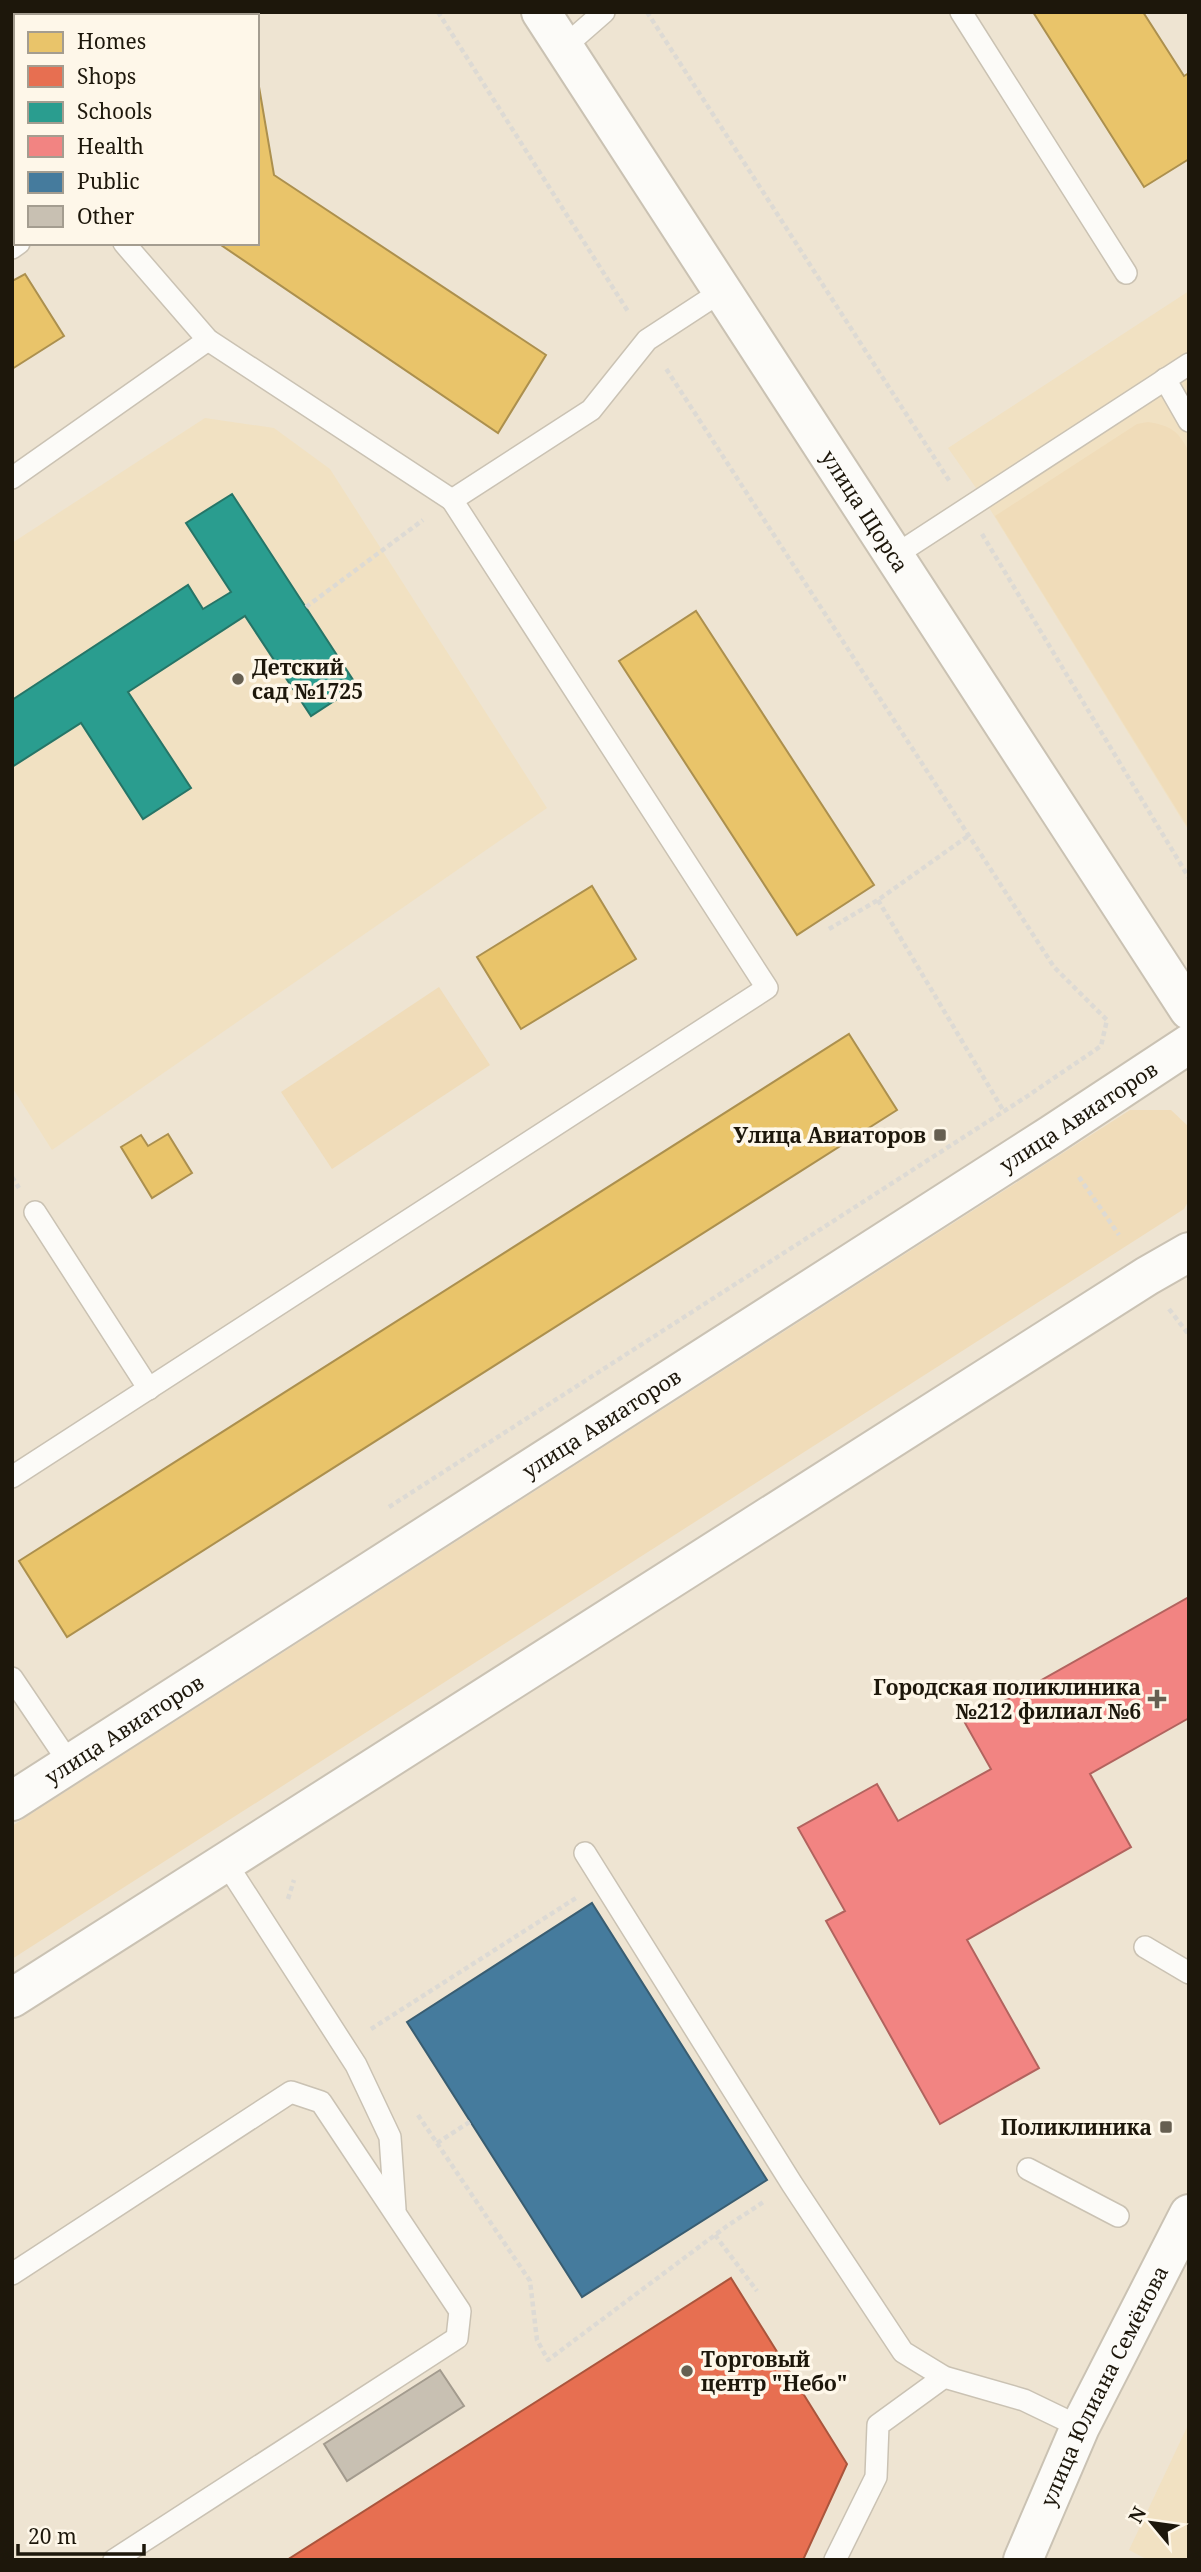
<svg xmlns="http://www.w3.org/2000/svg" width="1201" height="2572" viewBox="0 0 1201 2572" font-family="'Noto Serif',serif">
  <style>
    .built { fill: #f1e1c2 }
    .green { fill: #f0dcb9 }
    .homes { fill: #e9c46a; stroke: #ac904e; stroke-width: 2 }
    .shops { fill: #e76f51; stroke: #aa553c; stroke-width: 2 }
    .schools { fill: #2a9d8f; stroke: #267567; stroke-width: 2 }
    .health { fill: #f28482; stroke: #b2635e; stroke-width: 2 }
    .public { fill: #457b9d; stroke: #395d71; stroke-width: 2 }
    .building { fill: #c8c0b2; stroke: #a39b8e; stroke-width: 2 }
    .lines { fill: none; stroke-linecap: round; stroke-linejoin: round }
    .lane-casing { stroke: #cac2b3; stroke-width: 24 }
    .secondary-casing { stroke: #cac2b3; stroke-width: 42 }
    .path { stroke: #dddad4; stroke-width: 4.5; stroke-dasharray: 5 3.5; stroke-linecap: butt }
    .lane { stroke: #fcfbf8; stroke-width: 21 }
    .secondary { stroke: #fcfbf8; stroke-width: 38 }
    .poi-dot { fill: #665f51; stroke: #fef7e9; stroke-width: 2.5 }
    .labels { text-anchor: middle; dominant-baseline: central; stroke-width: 7; stroke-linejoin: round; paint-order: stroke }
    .street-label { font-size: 21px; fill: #1d170b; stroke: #fef7e9 }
    .poi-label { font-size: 21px; font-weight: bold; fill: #1d170b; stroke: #fef7e9; text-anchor: end }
  </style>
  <rect width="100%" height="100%" fill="#eee4d2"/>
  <g class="built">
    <path d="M1189,291V831L983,498L948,448Z"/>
    <path d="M205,418L274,428L330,469L547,808L52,1150L12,1087V543Z"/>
    <path d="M1189,2423V2560H1148L1129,2550Z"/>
  </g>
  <g class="green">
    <path d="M1148,422C1172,426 1178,431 1189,452V829L995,516L1137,424Z"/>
    <path d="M439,987L490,1065L332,1169L281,1092Z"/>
    <path d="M1130,1110H1171L1189,1127V1200L1184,1209L12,1959V1826Z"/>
  </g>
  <g class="homes">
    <path d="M159,12H247V16H160Z"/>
    <path d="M1033,12H1143L1184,76L1189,73V159L1144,187Z"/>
    <path d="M257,75L274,175L546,355L498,433L218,243H257Z"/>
    <path d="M25,274L64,336L12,369V281Z"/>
    <path d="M696,611L874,885L797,935L619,661Z"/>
    <path d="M592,886L636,959L521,1029L477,957Z"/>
    <path d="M849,1034L897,1110L67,1637L19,1561Z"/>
    <path d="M168,1134L192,1173L152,1198L121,1147L141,1135L148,1146Z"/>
  </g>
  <path class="shops" d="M731,2278L847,2464L803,2560H287Z"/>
  <path class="schools" d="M232,494L357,686L311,716L245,616L128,692L191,788L143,819L81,723L12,767V700L188,585L203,609L231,592L186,523Z"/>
  <path class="health" d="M1189,1597V1718L1090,1774L1131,1847L967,1940L1039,2068L940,2124L826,1921L845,1911L798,1828L877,1784L898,1821L991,1769L965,1723Z"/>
  <path class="public" d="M592,1903L767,2180L582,2297L407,2022Z"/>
  <path class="building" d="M440,2370L464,2406L347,2481L324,2444Z"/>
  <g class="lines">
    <defs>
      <g id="lane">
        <path d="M62,12V16"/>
        <path d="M961,12L1126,273"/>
        <path d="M564,47L604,12"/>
        <path d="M124,243L208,340L452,500"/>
        <path d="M12,248L19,243"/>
        <path d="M1165,379L1189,421"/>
        <path d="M12,478L208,340"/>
        <path d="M894,556L1189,364"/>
        <path d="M35,1212L149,1389"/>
        <path d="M12,1477L767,988L452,500L591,410L647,340L722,291"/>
        <path d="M12,1678L70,1764"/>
        <path d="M585,1853L792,2184L903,2352L944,2377L1024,2400L1080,2427"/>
        <path d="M226,1863L356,2065L390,2137L395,2209"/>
        <path d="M1145,1947L1189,1973"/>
        <path d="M1028,2169L1118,2216"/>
        <path d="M12,2274L291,2092L321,2102L460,2311L457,2338L114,2560"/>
        <path d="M835,2560L876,2477L878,2425L944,2377"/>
      </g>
      <g id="secondary">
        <path id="s1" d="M541,12L1189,1010"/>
        <path id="s2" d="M12,1801L1051,1135L1189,1044"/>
        <path d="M12,1998L1147,1276L1189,1252"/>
        <path id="s3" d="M1023,2560L1080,2427L1189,2214"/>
      </g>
    </defs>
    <use href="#lane" class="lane-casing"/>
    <use href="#secondary" class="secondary-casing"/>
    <g class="path">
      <path d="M438,12L629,313"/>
      <path d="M647,12L950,482"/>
      <path d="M982,534L1189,878"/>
      <path d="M306,607L423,520"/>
      <path d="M878,900L1003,1110"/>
      <path d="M829,929L878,900L968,836"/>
      <path d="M12,1177L19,1188"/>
      <path d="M1079,1177L1119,1235"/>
      <path d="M1169,1309L1189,1335"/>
      <path d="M389,1507L1026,1097L1101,1046L1107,1020L1054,967L665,367"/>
      <path d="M288,1899L294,1880"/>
      <path d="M371,2029L576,1898"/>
      <path d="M418,2115L530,2281L537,2340L548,2360L727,2226L765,2201"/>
      <path d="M437,2143L471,2121"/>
      <path d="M715,2235L757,2291"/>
    </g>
    <use href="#lane" class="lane"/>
    <use href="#secondary" class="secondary"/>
  </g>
  <g class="poi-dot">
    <circle cx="238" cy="679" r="7"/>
    <rect x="933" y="1128" width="14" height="14" rx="3.5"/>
    <path d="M1153.5 1688.5h7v7h7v7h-7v7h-7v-7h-7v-7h7z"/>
    <rect x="1159" y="2120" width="14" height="14" rx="3.5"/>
    <circle cx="687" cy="2371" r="7"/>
  </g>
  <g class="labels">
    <g class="street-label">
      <text stroke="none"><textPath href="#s1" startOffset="595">улица Щорса</textPath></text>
      <text stroke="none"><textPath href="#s2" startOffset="1267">улица Авиаторов</textPath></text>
      <text stroke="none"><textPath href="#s2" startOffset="700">улица Авиаторов</textPath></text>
      <text stroke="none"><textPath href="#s2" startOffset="133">улица Авиаторов</textPath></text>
      <text stroke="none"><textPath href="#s3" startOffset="192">улица Юлиана Семёнова</textPath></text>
    </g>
    <g class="poi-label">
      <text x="252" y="667" text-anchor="start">Детский<tspan x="252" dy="24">сад №1725</tspan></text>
      <text x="926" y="1135">Улица Авиаторов</text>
      <text x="1141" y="1687">Городская поликлиника<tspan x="1141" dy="24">№212 филиал №6</tspan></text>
      <text x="1152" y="2127">Поликлиника</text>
      <text x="701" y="2359" text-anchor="start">Торговый<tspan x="701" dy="24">центр "Небо"</tspan></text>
    </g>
  </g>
  <rect width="1201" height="2572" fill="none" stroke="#1d170b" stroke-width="28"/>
  <rect x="14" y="14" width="245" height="231" fill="#fef7e9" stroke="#a49d90" stroke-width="2"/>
  <rect x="28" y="32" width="35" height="21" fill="#e9c46a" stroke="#a49d90" stroke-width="2"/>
  <text x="77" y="49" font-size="21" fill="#1d170b">Homes</text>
  <rect x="28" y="66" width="35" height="21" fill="#e76f51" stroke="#a49d90" stroke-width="2"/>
  <text x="77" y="84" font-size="21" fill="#1d170b">Shops</text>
  <rect x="28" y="102" width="35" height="21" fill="#2a9d8f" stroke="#a49d90" stroke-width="2"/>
  <text x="77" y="119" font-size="21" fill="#1d170b">Schools</text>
  <rect x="28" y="136" width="35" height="21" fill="#f28482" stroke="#a49d90" stroke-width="2"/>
  <text x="77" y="154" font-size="21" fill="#1d170b">Health</text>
  <rect x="28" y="172" width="35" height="21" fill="#457b9d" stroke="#a49d90" stroke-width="2"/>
  <text x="77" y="189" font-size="21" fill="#1d170b">Public</text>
  <rect x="28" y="206" width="35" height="21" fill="#c8c0b2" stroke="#a49d90" stroke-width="2"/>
  <text x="77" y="224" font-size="21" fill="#1d170b">Other</text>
  <g transform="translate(1152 2523) rotate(299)" stroke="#fef7e9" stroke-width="5" paint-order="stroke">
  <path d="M0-5L12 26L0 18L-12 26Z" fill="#1d170b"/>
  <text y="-10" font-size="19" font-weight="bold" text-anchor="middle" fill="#1d170b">N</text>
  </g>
  <path d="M18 2544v10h126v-10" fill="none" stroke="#1d170b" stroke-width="3.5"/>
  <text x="28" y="2544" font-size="21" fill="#1d170b" stroke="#fef7e9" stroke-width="5" paint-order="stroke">20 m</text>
</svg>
